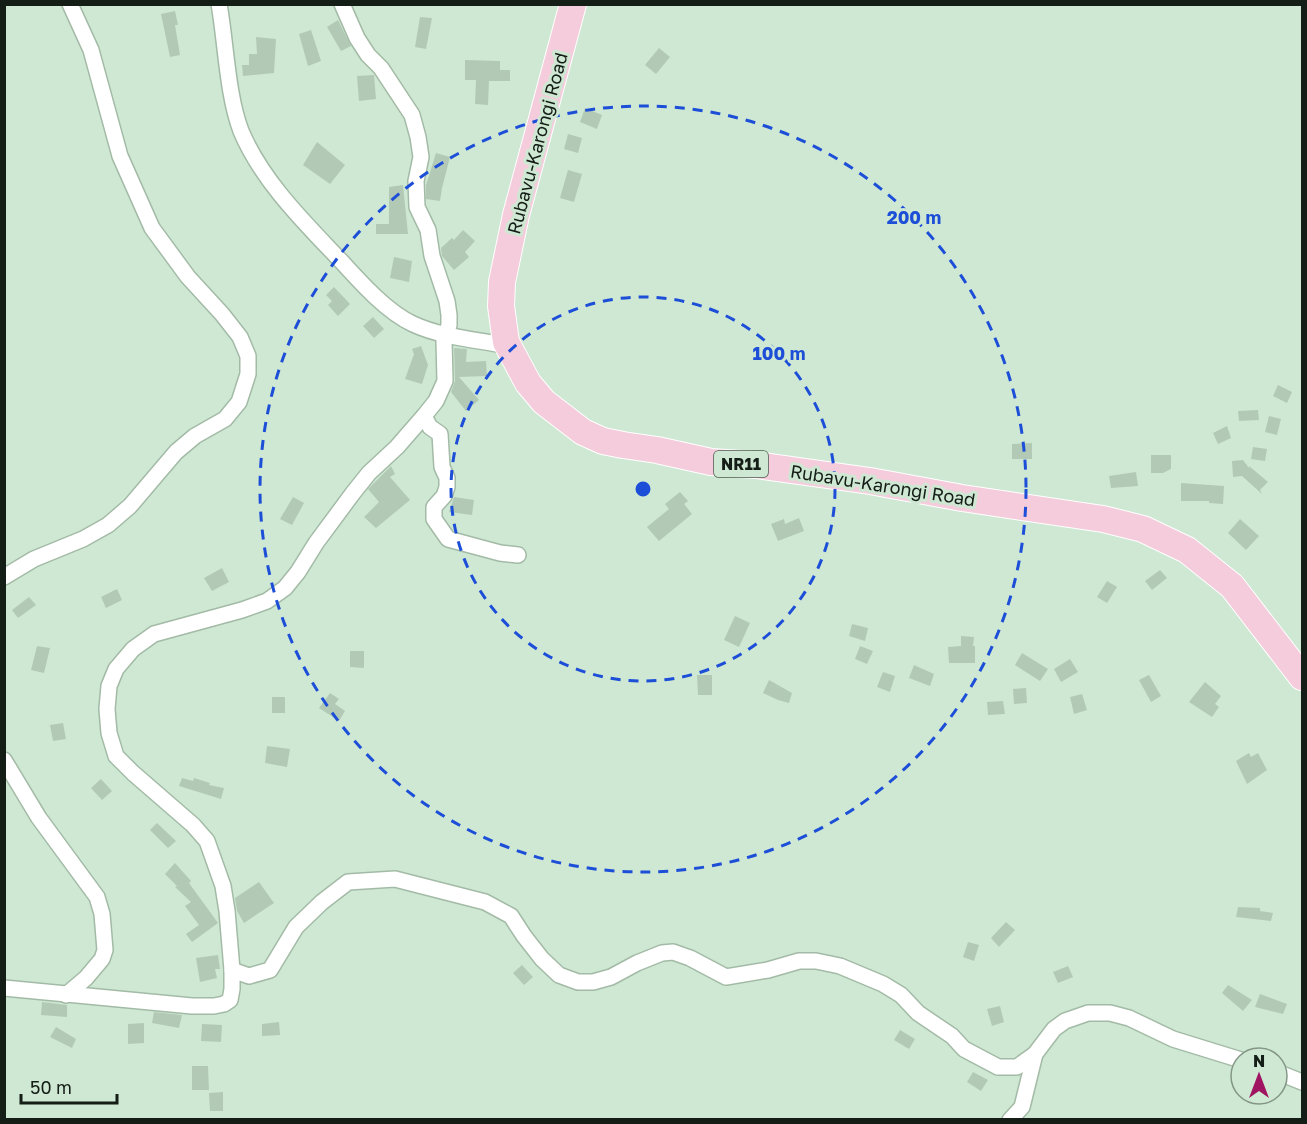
<svg xmlns="http://www.w3.org/2000/svg" width="1307" height="1124" viewBox="0 0 1307 1124" font-family="'Golos Text',sans-serif">
  <style>
    .building { fill: #b2cab5 }
    .lines { fill: none; stroke-linecap: round; stroke-linejoin: round }
    .minor-casing { stroke: #a3bba6; stroke-width: 18 }
    .trunk-casing { stroke: #fff; stroke-width: 28 }
    .minor { stroke: #fff; stroke-width: 15 }
    .trunk { stroke: #f4ccdc; stroke-width: 26 }
    .ring { fill: none; stroke: #1d4ed8; stroke-width: 3; stroke-dasharray: 10 8 }
    .labels { text-anchor: middle; dominant-baseline: central; stroke-width: 6; stroke-linejoin: round; paint-order: stroke }
    .shield { fill: #cfe8d3; stroke: #4c5a4f; stroke-width: 1.5 }
    .shield-label { font-size: 16px; font-weight: bold; fill: #141d16 }
    .street-label { font-size: 18px; fill: #141d16; stroke: #cfe8d3 }
    .centre { fill: #1d4ed8; stroke: #cfe8d3; stroke-width: 3 }
    .ring-label { font-size: 18px; text-anchor: middle; font-weight: bold; fill: #1d4ed8; stroke: #cfe8d3; stroke-width: 6; stroke-linejoin: round; paint-order: stroke }
  </style>
  <rect width="100%" height="100%" fill="#cfe8d3"/>
  <g class="building">
    <path d="M175,11L178,25H175L180,55L170,57L161,14Z"/>
    <path d="M420,17L432,18L426,49L415,47Z"/>
    <path d="M338,20L351,46L341,51L327,27Z"/>
    <path d="M311,30L321,61L308,66L299,34Z"/>
    <path d="M256,37L276,39L274,73L243,76L242,65H249V54H257Z"/>
    <path d="M659,48L670,57L656,74L645,65Z"/>
    <path d="M465,60L500,61V70H510V81H489L488,105L475,104L476,80H465Z"/>
    <path d="M374,75L376,99L359,101L357,76Z"/>
    <path d="M585,108L602,115L597,129L580,122Z"/>
    <path d="M568,134L582,138L578,153L564,149Z"/>
    <path d="M317,142L345,165L330,184L303,165Z"/>
    <path d="M436,153L450,157L442,188L440,201L426,199V185Z"/>
    <path d="M568,170L582,174L574,202L560,198Z"/>
    <path d="M403,185L408,234H376V224H389V187Z"/>
    <path d="M463,230L475,241L465,252L469,257L454,270L442,256L441,248L452,238L454,240Z"/>
    <path d="M394,257L412,261L409,282L390,278Z"/>
    <path d="M334,287L350,304L338,316L328,305L332,301L326,295Z"/>
    <path d="M373,317L384,329L374,338L363,326Z"/>
    <path d="M421,346L428,365L422,384L405,379L414,354L412,349Z"/>
    <path d="M454,348L467,349L466,362L486,361L487,376L459,377L479,400L466,411L451,392L455,381Z"/>
    <path d="M1278,385L1292,392L1287,403L1273,396Z"/>
    <path d="M1258,410L1259,420L1239,421L1238,411Z"/>
    <path d="M1269,416L1281,419L1277,435L1265,432Z"/>
    <path d="M1227,426L1231,438L1218,444L1213,433Z"/>
    <path d="M1032,443V459H1012V444Z"/>
    <path d="M1253,447L1267,449L1265,461L1251,459Z"/>
    <path d="M1151,455H1171V469L1163,473H1151Z"/>
    <path d="M1243,460L1249,468V466L1268,482L1260,490L1262,494L1242,476L1233,477L1232,461Z"/>
    <path d="M391,466L395,474L390,477L410,500L376,528L364,517L379,502L368,489Z"/>
    <path d="M1136,472L1138,486L1111,488L1109,476Z"/>
    <path d="M1181,483L1224,486L1223,504L1209,503V501H1181Z"/>
    <path d="M680,492L688,501L684,504L692,514L659,541L647,527L669,509L665,504Z"/>
    <path d="M293,497L304,503L292,525L280,519Z"/>
    <path d="M454,497L474,500L472,515L449,512Z"/>
    <path d="M799,518L804,531L778,541L771,524L784,519L785,524Z"/>
    <path d="M1240,519L1259,536L1246,550L1228,533Z"/>
    <path d="M222,568L229,582L212,591L204,578Z"/>
    <path d="M1160,570L1167,578L1152,590L1145,581Z"/>
    <path d="M1107,581L1117,587L1107,603L1097,597Z"/>
    <path d="M117,589L122,600L106,608L101,597Z"/>
    <path d="M29,597L36,605L18,618L12,610Z"/>
    <path d="M735,616L750,623L739,647L724,640Z"/>
    <path d="M852,624L868,628L865,641L849,636Z"/>
    <path d="M961,636L974,637L973,646H975V663H949L948,647L961,646Z"/>
    <path d="M37,646L50,648L44,673L31,670Z"/>
    <path d="M860,646L873,651L867,664L855,659Z"/>
    <path d="M350,651H364V668L350,667Z"/>
    <path d="M1022,653L1048,669L1040,681L1015,665Z"/>
    <path d="M1070,659L1078,672L1061,682L1054,669Z"/>
    <path d="M914,665L934,674L930,686L909,678Z"/>
    <path d="M883,672L895,676L890,692L877,687Z"/>
    <path d="M697,675H712V695H698Z"/>
    <path d="M1149,675L1161,696L1151,702L1139,680Z"/>
    <path d="M769,680L792,693L789,703L778,700L763,693Z"/>
    <path d="M1205,682L1221,696L1215,704L1219,707L1212,717L1189,702Z"/>
    <path d="M1026,688L1027,703L1014,704L1013,689Z"/>
    <path d="M330,693L339,699L335,704L345,711L339,721L319,708Z"/>
    <path d="M1082,694L1087,710L1074,714L1070,697Z"/>
    <rect x="272" y="697" width="13" height="16"/>
    <path d="M1003,701L1005,714L988,715L987,702Z"/>
    <path d="M63,723L66,739L53,741L50,725Z"/>
    <path d="M267,746L290,749L287,767L265,763Z"/>
    <path d="M1249,753L1251,757L1258,753L1267,770L1247,784L1236,761Z"/>
    <path d="M182,778L193,781L194,778L210,783L209,785L224,788L221,799L179,786Z"/>
    <path d="M101,779L112,791L102,800L91,788Z"/>
    <path d="M157,823L176,841L168,848L150,830Z"/>
    <path d="M175,863L191,881L189,883L218,923L192,942L186,934L199,925L185,906L191,902L175,887L177,886L165,874Z"/>
    <path d="M259,882L274,903L244,923L237,911L235,898Z"/>
    <path d="M1238,907L1260,908V911L1273,913L1271,921L1236,917Z"/>
    <path d="M1006,922L1015,930L999,947L991,938Z"/>
    <path d="M968,942L979,945L974,961L963,957Z"/>
    <path d="M218,955L220,969H215L217,978L200,982L196,958Z"/>
    <path d="M522,965L533,977L524,985L513,973Z"/>
    <path d="M1068,966L1073,977L1058,983L1053,972Z"/>
    <path d="M1228,985L1252,1000L1243,1011L1222,993Z"/>
    <path d="M1260,994L1287,1004L1283,1014L1255,1007Z"/>
    <path d="M42,1002L67,1005V1017L41,1015Z"/>
    <path d="M1000,1006L1004,1022L992,1026L987,1009Z"/>
    <path d="M154,1012L182,1015L179,1028L152,1023Z"/>
    <path d="M279,1022L280,1035L262,1036V1024Z"/>
    <path d="M144,1023V1043L128,1044V1024Z"/>
    <path d="M202,1024L222,1025L221,1042L201,1041Z"/>
    <path d="M56,1027L76,1039L72,1048L50,1037Z"/>
    <path d="M900,1030L915,1039L909,1049L894,1040Z"/>
    <path d="M192,1066H208L209,1090H192Z"/>
    <path d="M973,1072L988,1080L981,1091L967,1082Z"/>
    <path d="M223,1092V1111H210L209,1093Z"/>
  </g>
  <g class="lines">
    <defs>
      <g id="minor">
        <path d="M219,4C226,43 227,94 241,131C262,181 304,222 341,261C360,282 387,312 413,324C439,336 469,339 497,344L506,342"/>
        <path d="M424,416L430,427L440,434L442,467L447,478V487L444,496L434,507V519L448,539L500,553L518,555"/>
        <path d="M4,577L34,559L83,539L108,525L130,506L176,452L195,436L225,419L239,402L248,374V356L240,337L222,314L188,277L152,228L120,156L91,50L70,4"/>
        <path d="M4,760L39,818L97,897L102,914L105,950L102,959L86,978L66,995"/>
        <path d="M232,970L227,911L223,886L207,841L193,825L133,773L116,756L109,733L107,709L109,686L116,669L133,649L154,634L242,610L267,601L285,588L298,572L316,543L353,493L369,473L397,447L424,416L436,401L445,381L444,341L449,325V315L447,301L432,256L428,230L417,207L416,181L421,157L418,137L412,115L381,68L368,55L357,38L342,4"/>
        <path d="M4,988L192,1006H214L224,1004L230,1000L232,989V970L249,976L270,970L296,927L322,902L348,882L395,879L485,902L511,916L524,936L542,959L559,975L578,982H593L611,977L637,963L662,953L673,952L690,958L726,977L768,970L799,961H816L840,966L883,984L901,995L918,1013L952,1036L964,1049L998,1067H1017L1035,1054L1054,1029L1065,1021L1088,1013H1110L1129,1018L1173,1039L1241,1060"/>
        <path d="M1277,1072L1302,1082"/>
        <path d="M1010,1120L1022,1107L1035,1054"/>
      </g>
      <path id="trunk" d="M573,4L516,215L502,282L501,306L506,342L528,383L544,402L583,432L603,441L623,445L657,450L711,462L756,465L870,481L962,498L1103,519L1143,529L1187,550L1232,586L1302,677"/>
    </defs>
    <use href="#minor" class="minor-casing"/>
    <use href="#trunk" class="trunk-casing"/>
    <use href="#minor" class="minor"/>
    <use href="#trunk" class="trunk"/>
  </g>
  <g class="ring">
    <circle cx="643" cy="489" r="192"/>
    <circle cx="643" cy="489" r="383"/>
  </g>
  <g class="labels">
    <rect class="shield" x="714" y="451" width="54" height="26" rx="4.5"/>
    <g class="shield-label">
      <text x="741" y="464">NR11</text>
    </g>
    <g class="street-label">
      <text transform="translate(537 143) rotate(-75)">Rubavu-Karongi Road</text>
      <text transform="translate(883 485) rotate(9)">Rubavu-Karongi Road</text>
    </g>
  </g>
  <circle cx="643" cy="489" r="9" class="centre"/>
  <g class="ring-label">
    <text x="914" y="224">200 m</text>
    <text x="779" y="360">100 m</text>
  </g>
  <rect width="1307" height="1124" fill="none" stroke="#141d16" stroke-width="12"/>
  <g transform="translate(1259 1076)"><circle r="28" fill="#cfe8d3" stroke="#849787" stroke-width="1.5"/>
  <path d="M0-4.5L10 22L0 15L-10 22Z" fill="#9f1562"/>
  <text y="-9" font-size="16" font-weight="bold" text-anchor="middle" fill="#141d16">N</text>
  </g>
  <path d="M21 1094v9h96v-9" fill="none" stroke="#141d16" stroke-width="3"/>
  <text x="30" y="1094" font-size="18" fill="#141d16" stroke="#cfe8d3" stroke-width="4.5" paint-order="stroke">50 m</text>
</svg>
